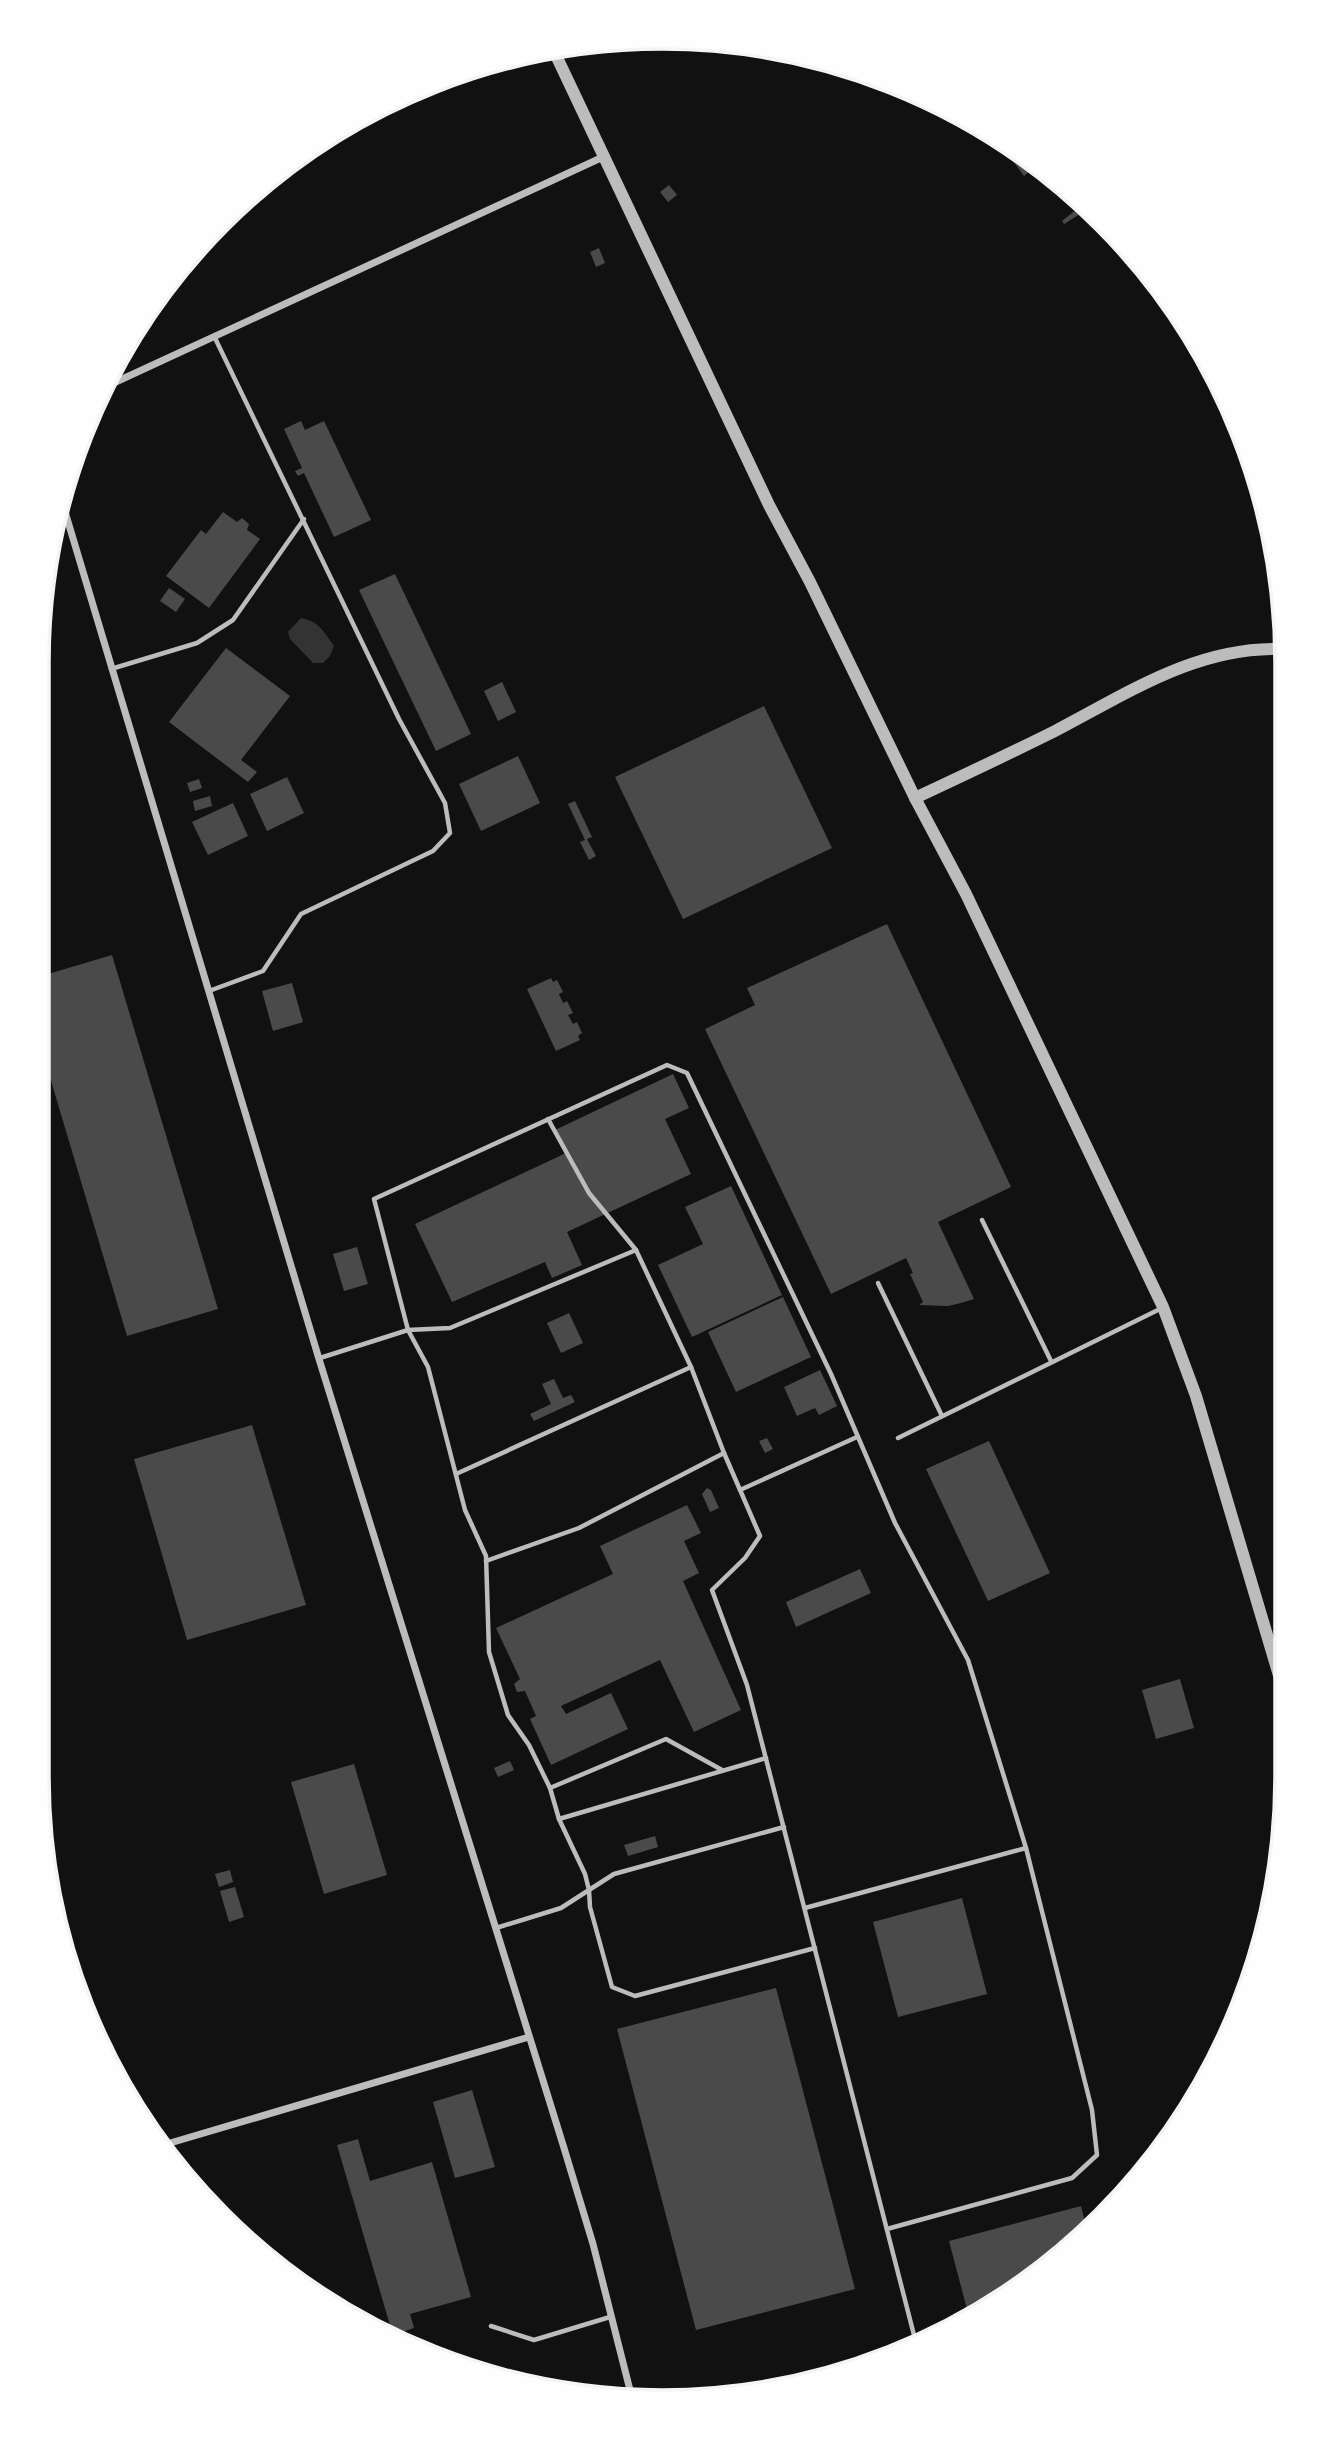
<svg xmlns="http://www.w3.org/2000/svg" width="1324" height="2439" viewBox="0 0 1324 2439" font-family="Literata,serif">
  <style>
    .water { fill: #333 }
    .building { fill: #4a4a4a }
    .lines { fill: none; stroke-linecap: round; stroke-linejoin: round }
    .service { stroke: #bcbcbc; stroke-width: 4.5 }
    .minor { stroke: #bcbcbc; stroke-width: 7 }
    .tertiary { stroke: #bcbcbc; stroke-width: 12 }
    .rim { fill: none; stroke: #f5f5f5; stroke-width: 3.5 }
  </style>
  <rect width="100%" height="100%" fill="#111"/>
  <path class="water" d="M301,618C319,621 324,632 334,646L330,656L323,663H313L290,639L288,632Z"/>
  <g class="building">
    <path d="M452,76V78L344,127L385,101Z"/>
    <path d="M1019,152L1037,165L1024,176L1011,158Z"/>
    <path d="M669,185L677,195L668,202L660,192Z"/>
    <path d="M1078,196L1091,211L1083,217L1080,214L1064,224L1062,221L1081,206L1075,198Z"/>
    <path d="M599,248L605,263L596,267L590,252Z"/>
    <path d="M301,421L305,430L324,421L371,520L334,537L304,473L298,476L295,471L302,468L284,429Z"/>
    <path d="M223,512L237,522L242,518L249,524L247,530L260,539L209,608L166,576L201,530L206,534Z"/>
    <path d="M395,574L471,734L436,751L359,590Z"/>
    <path d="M169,588L185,599L176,612L160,601Z"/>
    <path d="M226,648L290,696L241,760L257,772L248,782L169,722Z"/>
    <path d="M502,682L516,712L498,721L484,691Z"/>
    <path d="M764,706L832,848L683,919L615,777Z"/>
    <path d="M518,756L540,803L481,831L459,784Z"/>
    <path d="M287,777L304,813L267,831L250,794Z"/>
    <path d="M199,779L202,788L190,792L187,783Z"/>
    <path d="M210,796L212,806L195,811L193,801Z"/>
    <path d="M575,801L592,837L587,839L596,856L589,860L580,842L585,840L568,804Z"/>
    <path d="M233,803L248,836L208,855L192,822Z"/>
    <path d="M887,924L1011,1187L938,1222L974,1299L961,1303L948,1306L919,1305L923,1302L910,1274L913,1273L906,1258L831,1294L705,1029L755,1005L747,988Z"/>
    <path d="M112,955L218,1309L127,1336L38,1037V977Z"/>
    <path d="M551,978L553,982L557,980L563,992L559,994L563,1003L567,1001L573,1013L568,1015L573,1024L577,1022L582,1033L578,1036L580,1040L556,1051L527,989Z"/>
    <path d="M292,983L303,1022L273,1031L262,991Z"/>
    <path d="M673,1074L689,1108L665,1119L691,1174L567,1232L582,1265L552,1278L545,1262L452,1302L415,1224L566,1153L555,1130Z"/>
    <path d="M731,1186L782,1295L692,1337L658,1265L703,1244L685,1207Z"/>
    <path d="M357,1247L368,1284L344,1291L333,1254Z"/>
    <path d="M783,1297L811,1357L736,1392L708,1332Z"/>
    <path d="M569,1313L583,1343L561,1353L547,1323Z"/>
    <path d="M820,1370L837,1406L819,1415L815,1408L797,1416L784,1387Z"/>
    <path d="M554,1379L563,1398L571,1395L575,1402L534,1421L530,1414L551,1404L542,1384Z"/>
    <path d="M252,1425L306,1605L187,1640L134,1459Z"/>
    <path d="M767,1438L773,1449L765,1453L759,1441Z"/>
    <path d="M989,1441L1050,1573L988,1601L926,1469Z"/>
    <path d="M707,1488L711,1490L719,1508L710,1512L702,1494Z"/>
    <path d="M687,1505L701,1533L684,1541L699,1573L683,1581L741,1710L694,1732L660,1660L561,1706L566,1714L611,1693L628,1729L551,1765L530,1719L536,1716L525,1691L517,1692L514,1684L520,1679L496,1628L613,1574L600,1546Z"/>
    <path d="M860,1569L871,1593L796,1627L786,1602Z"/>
    <path d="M1180,1679L1194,1728L1156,1739L1142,1690Z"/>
    <path d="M510,1761L514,1770L498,1777L494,1768Z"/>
    <path d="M354,1764L387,1875L324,1894L291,1782Z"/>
    <path d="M655,1836L658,1847L628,1856L624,1845Z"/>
    <path d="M230,1870L233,1882L219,1887L215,1874Z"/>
    <path d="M235,1887L244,1917L229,1922L220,1891Z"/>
    <path d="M962,1898L987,1994L898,2017L873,1922Z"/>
    <path d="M776,1988L855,2289L696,2330L617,2029Z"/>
    <path d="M472,2090L495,2167L455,2178L433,2102Z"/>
    <path d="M358,2139L370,2181L432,2162L471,2297L410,2314L414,2328L396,2334L392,2332L337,2145Z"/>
    <path d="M1081,2206L1087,2231L1075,2247L968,2313L949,2241Z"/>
  </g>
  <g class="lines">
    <g class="service">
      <path d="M111,669L197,643L233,620L304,519"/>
      <path d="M209,991L263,971L301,914L433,851L450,833L445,803L399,719L214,336"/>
      <path d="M548,1119L589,1193L636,1250L691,1367L724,1453L760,1536L745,1558L712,1590L747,1685L915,2339L911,2349"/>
      <path d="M982,1220L1051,1361"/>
      <path d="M878,1283L942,1416"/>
      <path d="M320,1358L408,1330L450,1328L636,1250"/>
      <path d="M898,1438L1162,1308"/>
      <path d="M456,1474L691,1367"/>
      <path d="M740,1490L857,1437"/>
      <path d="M486,1561L579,1528L724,1453"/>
      <path d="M722,1770L666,1739L550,1788L529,1745L508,1715L489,1652L486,1556L465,1510L428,1367L408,1330L374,1199L667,1065L687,1073L831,1374L895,1523L968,1660L1026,1848"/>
      <path d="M559,1819L766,1758"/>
      <path d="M784,1827L614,1874L589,1890L590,1907L612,1987L635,1996L815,1948"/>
      <path d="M805,1908L1026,1848L1092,2110L1097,2155L1072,2178L887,2229"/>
      <path d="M496,1928L561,1908L589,1890L585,1874L559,1819L550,1788"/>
      <path d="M491,2326L534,2340L610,2317"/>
    </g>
    <g class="minor">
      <path d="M105,387L603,157"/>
      <path d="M60,495L319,1359L564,2148L593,2244L631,2394"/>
      <path d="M160,2146L529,2037"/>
    </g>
    <g class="tertiary">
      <path d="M553,49L769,505L810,582L915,798L966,894L1163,1307L1196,1396L1286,1699"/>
      <path d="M915,798C962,776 1009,754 1055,731C1128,693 1197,646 1282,649"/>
    </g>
  </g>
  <path d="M0 0H1324V2439H0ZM662 49H662A613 613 0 0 1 1275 662V1777A613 613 0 0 1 662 2390H662A613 613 0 0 1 49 1777V662A613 613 0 0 1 662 49Z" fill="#fefefe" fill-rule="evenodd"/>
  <path class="rim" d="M662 49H662A613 613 0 0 1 1275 662V1777A613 613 0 0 1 662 2390H662A613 613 0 0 1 49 1777V662A613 613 0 0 1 662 49Z"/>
</svg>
